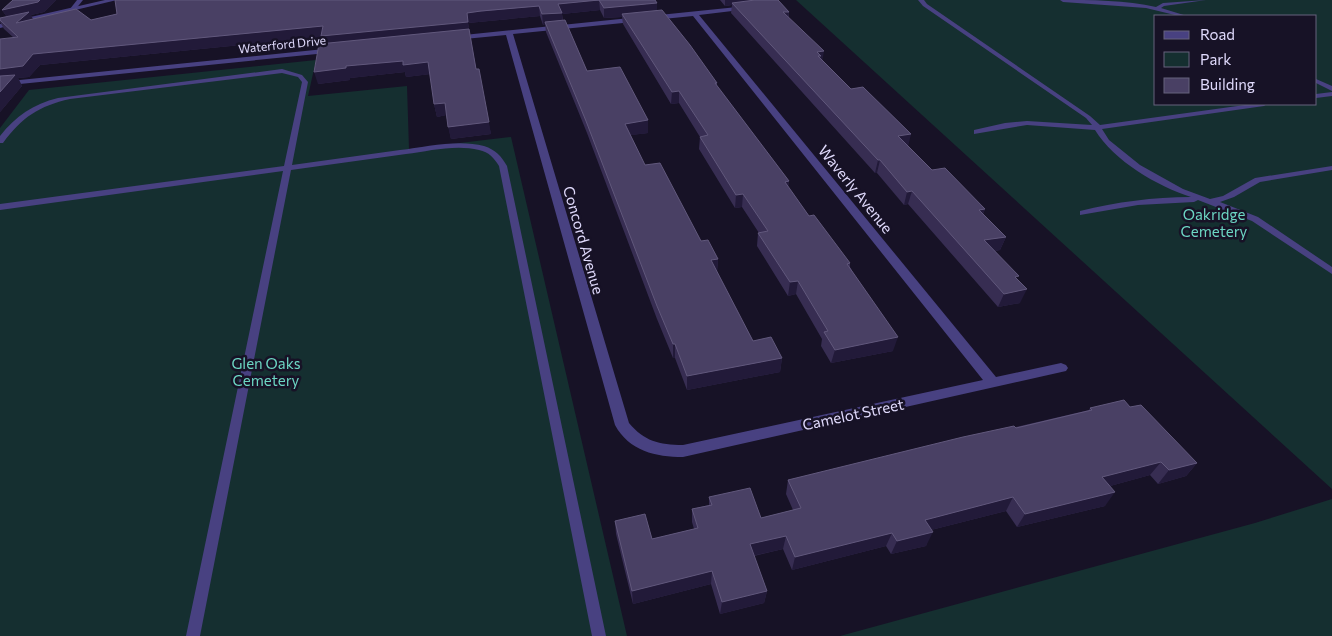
<svg xmlns="http://www.w3.org/2000/svg" width="1332" height="636" viewBox="0 0 1332 636" font-family="Commissioner,sans-serif">
  <style>
    .green { fill: #152f30; fill-rule: evenodd }
    .lines { fill: none; stroke-linecap: round; stroke-linejoin: round }
    .service { fill: #484181; fill-rule: evenodd }
    .minor { fill: #484181; fill-rule: evenodd }
    .wall { fill: #372d52 }
    .shaded-wall { fill: #221a39 }
    .building { fill: #494064; stroke: #61587c }
    .labels { text-anchor: middle; dominant-baseline: central; stroke-width: 5; stroke-linejoin: round; paint-order: stroke }
    .far-street-label { font-size: 12px; fill: #e0dafc; stroke: #171226 }
    .street-label { font-size: 15px; fill: #e0dafc; stroke: #171226 }
    .park-label { font-size: 15px; fill: #6cd6c3; stroke: #171226 }
  </style>
  <rect width="100%" height="100%" fill="#171226"/>
  <g class="green">
    <path d="M796,0H1332V489ZM1156,16H1316V104H1156Z"/>
    <path d="M316,60L308,96L407,86L409,149L511,137L627,636H0V128L29,90Z"/>
    <path d="M1332,499V636H840L1255,523Z"/>
  </g>
  <g class="lines">
    <g class="service">
      <path d="M77,0H83L75,10H71L70,9Z"/>
      <path d="M918,0H924L927,4L1090,116L1100,125L1252,104H1267L1264,106L1102,129L1109,140L1140,165L1183,189L1210,199L1223,196L1255,178L1332,166V170L1260,182L1234,197L1220,202L1258,217L1332,267V274L1252,221L1198,200L1194,202L1138,205L1080,215V211C1117,202 1153,197 1191,197C1157,186 1114,161 1095,130L1027,125L974,134V130L1005,123L1027,121L1092,125L1086,118L923,6Z"/>
      <path d="M1060,0C1090,0 1127,0 1156,7L1163,3L1206,0L1164,6L1161,8L1187,16H1179L1146,8L1063,2Z"/>
      <path d="M282,69L302,75L308,82L292,165C328,160 364,155 400,150C426,147 458,139 484,146C496,150 501,156 507,166L606,636H592L499,166C494,158 489,152 479,150C456,144 429,151 406,154C368,159 329,165 291,170L200,636H186L283,171L0,210V204L284,166L302,82L298,77L282,73L70,99C39,106 22,117 3,143H0V136C16,116 33,104 58,98Z"/>
      <path d="M1316,79L1332,86V91L1316,83Z"/>
      <path d="M1332,92V96L1316,98V94Z"/>
    </g>
    <g class="minor">
      <path d="M105,0H117L0,28V24Z"/>
      <path d="M747,6L749,7V9L699,15L996,377L1061,363L1066,365L1068,368L1066,371L683,457C656,457 629,451 615,425L506,35L454,40L450,38L454,36ZM693,16L983,380L683,445C659,445 644,441 629,423L513,34Z"/>
      <path d="M334,48H337V52L0,86V82Z"/>
    </g>
  </g>
  <g class="wall">
    <path d="M13,0H56L44,12L31,15L33,19L91,20L117,14L115,0H655L657,3V10L717,83V86L789,181L788,187L809,216L850,263V267L893,351L831,363L821,346L822,339L796,294L788,296L757,246L758,233H759L742,207L735,208L699,149L700,137L679,103L671,104L623,24L622,17L604,18L600,10L562,14L563,20L587,71L648,120V133L630,135L645,165L701,241L718,259L717,272L753,341L782,358L780,372L687,390L675,358H673L657,319L587,133L546,32L545,24L543,25L540,16L468,23L476,69L491,134L451,139L446,115L437,117L434,104L430,74L406,77L405,72L350,78V80L318,84L323,44L321,37L40,65L29,77L18,78L22,86L0,112L14,38L4,29L0,22V18L7,17L2,10Z"/>
    <path d="M720,0H778L789,12V18L823,61L932,170L985,209L983,214L1006,237L1000,250L995,251L1017,280L1020,303L998,307L908,204L904,205L877,173H875L731,13L732,5L725,6Z"/>
    <path d="M1130,407L1197,463L1186,476L1158,484L1150,475L1110,486L1105,506L1017,527L1006,511L931,530L926,546L891,554L886,546L792,570L783,549L754,556L767,591L764,603L720,614L711,584L633,604L616,534L615,521L652,539L694,529L692,522V509L709,505V497L761,518L793,510L786,494L788,480L1089,410L1090,408Z"/>
  </g>
  <g class="shaded-wall">
    <path d="M40,0H56L44,12L31,15L34,22L16,23L9,20L2,10Z"/>
    <path d="M599,0L600,10L562,14L563,23L545,22V24L543,25L542,14L558,4Z"/>
    <path d="M725,0H768L732,3V5L725,6Z"/>
    <path d="M657,3V13L622,14V17L604,18V8Z"/>
    <path d="M539,6L540,16L468,23L467,13Z"/>
    <path d="M783,12H789L788,22Z"/>
    <path d="M468,22L478,81L470,32L324,47L321,37L40,65L29,77L18,78L22,86L0,112V69L33,54L323,26Z"/>
    <path d="M824,51L822,63H820L817,52Z"/>
    <path d="M403,61L428,62L431,74L406,77L405,72L350,78V80L318,84L314,72L346,66Z"/>
    <path d="M679,91V103L671,104L672,92Z"/>
    <path d="M445,103L447,115L437,117L434,104Z"/>
    <path d="M648,120V133L625,136V124Z"/>
    <path d="M489,122L491,134L451,139L448,127Z"/>
    <path d="M911,134L908,147L898,136Z"/>
    <path d="M878,160H880L877,173H875Z"/>
    <path d="M789,181L787,194L785,182Z"/>
    <path d="M912,191L908,204L904,205L907,192Z"/>
    <path d="M743,194L742,207L735,208L736,195Z"/>
    <path d="M985,209L980,222L979,210Z"/>
    <path d="M1006,237L1000,250L979,254L984,240Z"/>
    <path d="M718,259L717,272L711,260Z"/>
    <path d="M798,281L796,294L788,296L790,282Z"/>
    <path d="M1027,289L1020,303L998,307L1004,294Z"/>
    <path d="M898,337L893,351L831,363L835,350Z"/>
    <rect x="673" y="344" width="2" height="14"/>
    <path d="M782,358L780,372L687,390V376Z"/>
    <path d="M1161,462L1150,475L1092,491L1102,477Z"/>
    <path d="M1197,463L1186,476L1158,484L1169,470Z"/>
    <path d="M1115,492L1105,506L1017,527L1025,514Z"/>
    <path d="M1013,497L1006,511L919,533L925,520Z"/>
    <path d="M933,532L926,546L891,554L897,541Z"/>
    <path d="M892,533L886,546L792,570L795,557Z"/>
    <path d="M786,536L783,549L748,557L750,544Z"/>
    <path d="M712,571L711,584L633,604L632,591Z"/>
    <path d="M767,591L764,603L720,614L722,602Z"/>
  </g>
  <g class="building">
    <path d="M13,0H40L38,2L2,10Z"/>
    <path d="M115,0H655L657,3L604,8L599,0L558,4L562,13L542,14L539,6L481,11L467,13L468,22L321,36L323,26L33,54L23,66L0,69V39L18,37L0,20V18L29,12L16,23L76,9L91,20L117,14Z"/>
    <path d="M755,0H778L789,12H783L824,51L817,52L821,56H818L851,89L863,87L911,134L898,136L932,170L945,168L985,209L979,210L1006,237L984,240L1019,276L1015,277L1027,289L1004,294L912,191L907,192L880,160H878L732,3Z"/>
    <path d="M662,10L690,45L717,83H715L789,181L785,182L809,216L814,215L850,263L847,264L898,337L835,350L824,332L828,331L798,281L790,282L758,233L768,231L743,194L736,195L700,137L708,135L679,91L672,92L622,14Z"/>
    <path d="M565,20L587,71L620,67L648,120L625,124L645,165L660,163L701,241L708,240L718,259L711,260L753,341L771,337L782,358L687,376L675,344H673L657,306L586,121L545,22Z"/>
    <path d="M469,29L476,69H479L489,122L448,127L445,103L434,104L428,62L403,65V61L346,66V68L314,72L319,44Z"/>
    <path d="M15,75L0,92V76Z"/>
    <path d="M1124,400L1130,407L1141,405L1197,463L1169,470L1161,462L1102,477L1115,492L1025,514L1013,497L925,520L933,532L897,541L892,533L795,557L786,536L750,544L767,591L722,602L712,571L632,591L615,521L645,514L652,539L698,528L692,509L712,505L709,497L750,488L761,518L801,508L788,480L963,437L1014,426L1016,428L1092,410L1090,408Z"/>
  </g>
  <g class="labels">
    <g class="far-street-label">
      <text transform="translate(282 44) rotate(-6)">Waterford Drive</text>
    </g>
    <g class="street-label">
      <text transform="translate(856 189) rotate(51)">Waverly Avenue</text>
      <text transform="translate(584 240) rotate(74)">Concord Avenue</text>
      <text transform="translate(853 414) rotate(-12)">Camelot Street</text>
    </g>
    <g class="park-label">
      <text x="1214" y="214">Oakridge<tspan x="1214" dy="17">Cemetery</tspan></text>
      <text x="266" y="363">Glen Oaks<tspan x="266" dy="17">Cemetery</tspan></text>
    </g>
  </g>
  <rect x="1154" y="15" width="162" height="90" fill="#171226" stroke="#67627c"/>
  <rect x="1164" y="31" width="25" height="8" fill="#484181" stroke="#67627c"/>
  <text x="1200" y="40" font-size="15" fill="#e0dafc">Road</text>
  <rect x="1164" y="52" width="25" height="15" fill="#152f30" stroke="#67627c"/>
  <text x="1200" y="65" font-size="15" fill="#e0dafc">Park</text>
  <rect x="1164" y="78" width="25" height="15" fill="#494064" stroke="#67627c"/>
  <text x="1200" y="90" font-size="15" fill="#e0dafc">Building</text>
</svg>
